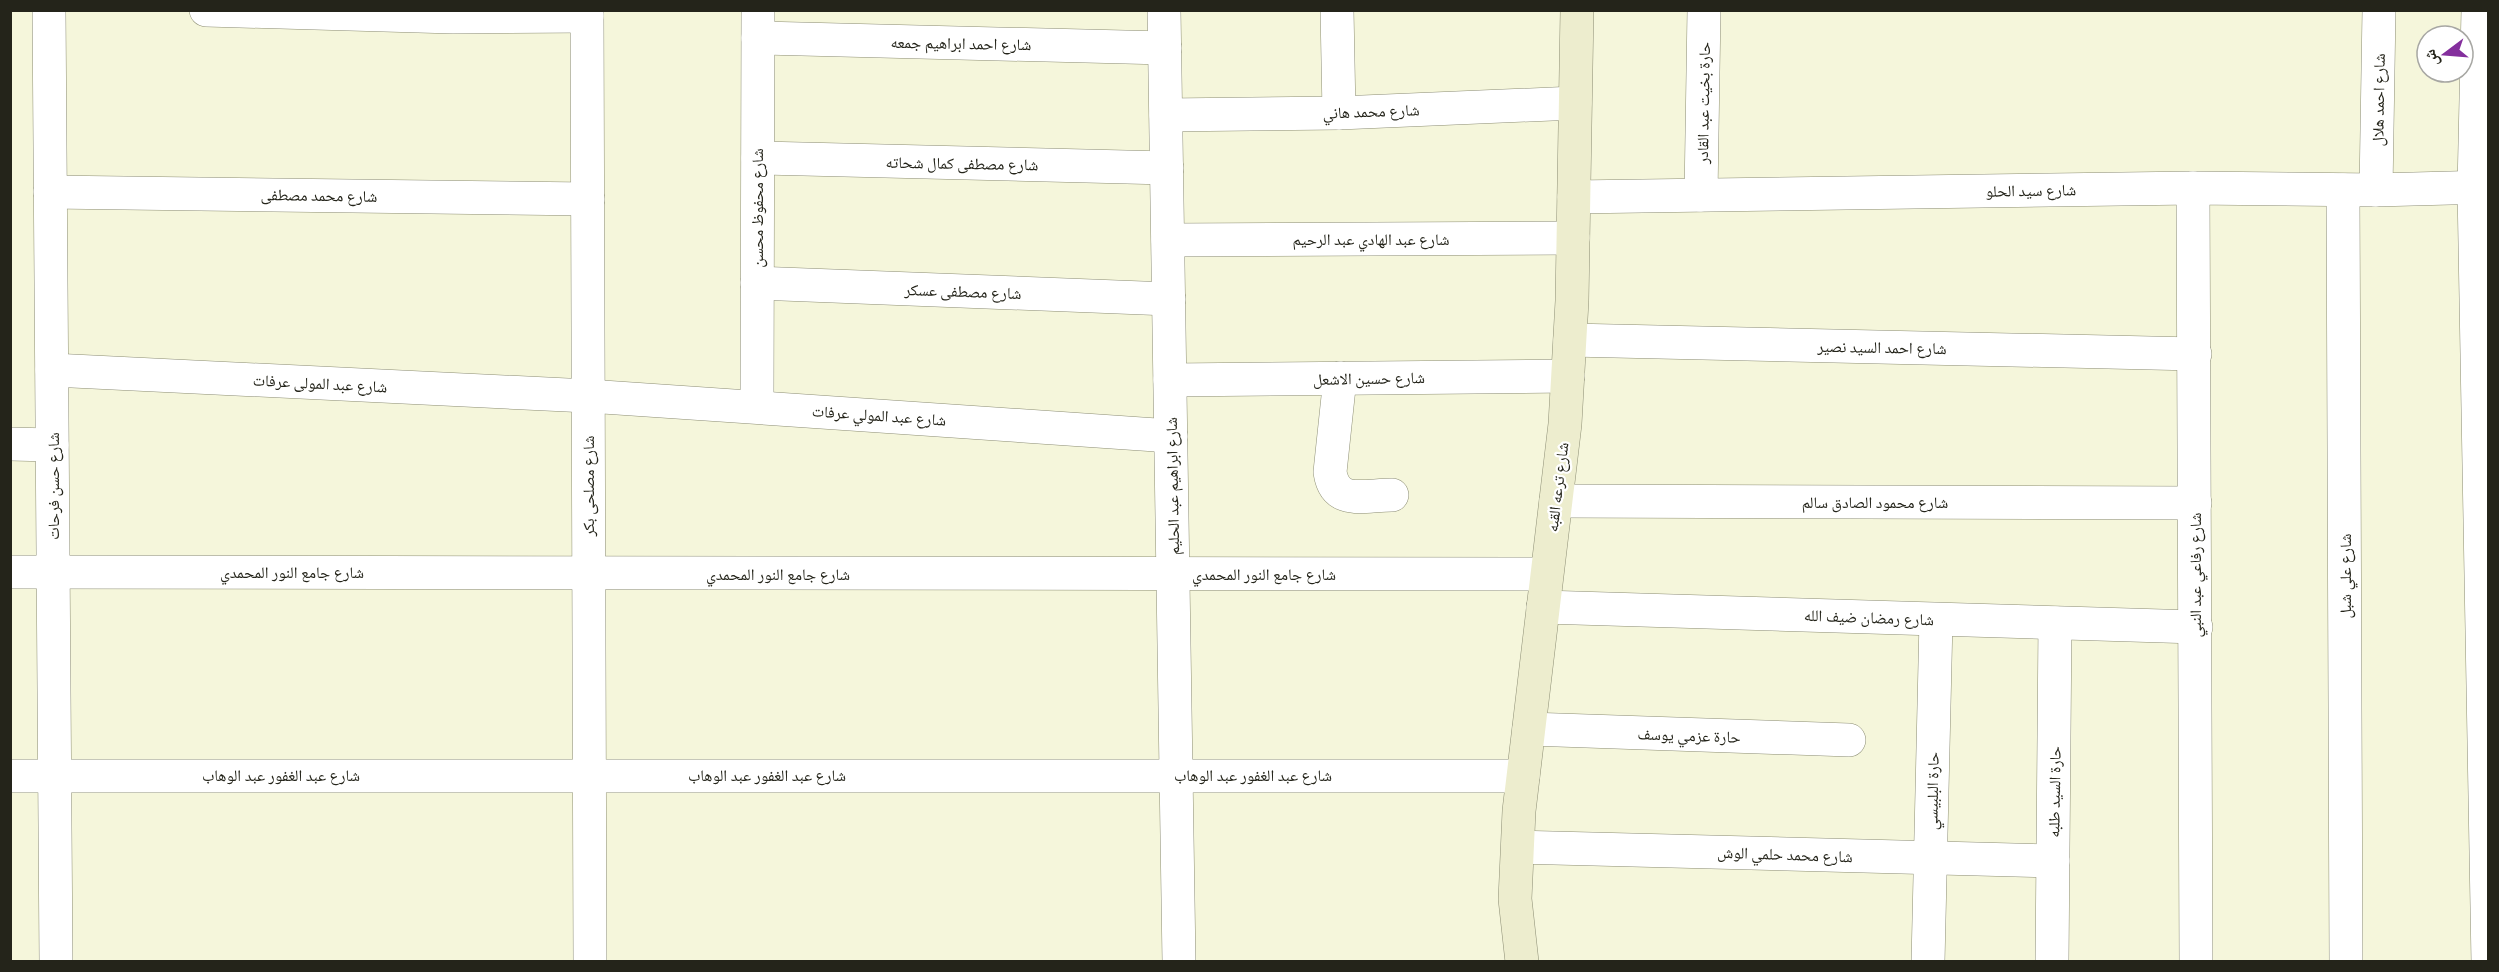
<svg xmlns="http://www.w3.org/2000/svg" width="2499" height="972" viewBox="0 0 2499 972" font-family="'Titillium Web','Noto Naskh Arabic',sans-serif">
  <style>
    .lines { fill: none; stroke-linecap: round; stroke-linejoin: round }
    .street-casing { stroke: #8d8e75; stroke-width: 34 }
    .secondary-casing { stroke: #8d8e75; stroke-width: 34 }
    .street { stroke: #fff; stroke-width: 33 }
    .secondary { stroke: #ededce; stroke-width: 33 }
    .labels { text-anchor: middle; dominant-baseline: central; stroke-width: 4.5; stroke-linejoin: round; paint-order: stroke }
    .street-label { font-size: 16px; fill: #24241a; stroke: #fff }
  </style>
  <rect width="100%" height="100%" fill="#f5f6db"/>
  <g class="lines">
    <defs>
      <g id="street">
        <path d="M49,10L56,962"/>
        <path d="M206,10L453,17L587,16"/>
        <path d="M587,10L590,962"/>
        <path d="M1164,10L1179,962"/>
        <path d="M1337,10L1339,113"/>
        <path d="M2478,10L2474,188L2488,962"/>
        <path d="M758,38L1165,48"/>
        <path d="M1166,115L1339,113L1575,103"/>
        <path d="M758,158L1167,168"/>
        <path d="M2193,188L2196,962"/>
        <path d="M2343,190L2346,962"/>
        <path d="M2376,190L2379,10"/>
        <path d="M50,192L588,199"/>
        <path d="M1701,195L1704,10"/>
        <path d="M1574,197L2193,188L2376,190L2488,187"/>
        <path d="M1168,240L1573,238"/>
        <path d="M757,283L1169,299"/>
        <path d="M1570,340L2195,354"/>
        <path d="M52,370L588,396L1171,436"/>
        <path d="M1340,378L1330,472C1335,506 1364,495 1392,495"/>
        <path d="M1170,380L1568,376"/>
        <path d="M757,406L758,10"/>
        <path d="M10,444L52,445"/>
        <path d="M1556,501L2195,503"/>
        <path d="M10,572L1546,574"/>
        <path d="M1543,607L2196,627"/>
        <path d="M1529,729L1849,740"/>
        <path d="M10,776H1523"/>
        <path d="M1518,847L2053,861"/>
        <path d="M1928,962L1936,620"/>
        <path d="M2052,962L2055,623"/>
      </g>
      <path id="secondary" d="M1522,962L1515,899L1519,811L1565,424L1572,301L1577,10"/>
    </defs>
    <use href="#street" class="street-casing"/>
    <use href="#secondary" class="secondary-casing"/>
    <use href="#street" class="street"/>
    <use href="#secondary" class="secondary"/>
  </g>
  <g class="labels">
    <g class="street-label">
      <text transform="translate(961 43) rotate(1)">شارع احمد ابراهيم جمعه</text>
      <text transform="translate(2378 100) rotate(-89)">شارع احمد هلال</text>
      <text transform="translate(1703 103) rotate(-89)">حارة بخيت عبد القادر</text>
      <text transform="translate(1371 111) rotate(-2)">شارع محمد هاني</text>
      <text transform="translate(962 163) rotate(1)">شارع مصطفى كمال شحاته</text>
      <text transform="translate(2031 190) rotate(-1)">شارع سيد الحلو</text>
      <text transform="translate(319 195) rotate(1)">شارع محمد مصطفى</text>
      <text transform="translate(757 208) rotate(-90)">شارع محفوظ محسن</text>
      <text x="1371" y="239">شارع عبد الهادي عبد الرحيم</text>
      <text transform="translate(963 291) rotate(2)">شارع مصطفى عسكر</text>
      <text transform="translate(1882 347) rotate(1)">شارع احمد السيد نصير</text>
      <text transform="translate(1369 378) rotate(-1)">شارع حسين الاشعل</text>
      <text transform="translate(320 383) rotate(3)">شارع عبد المولى عرفات</text>
      <text transform="translate(879 415) rotate(4)">شارع عبد المولي عرفات</text>
      <text transform="translate(53 486) rotate(-90)">شارع حسن فرحات</text>
      <text transform="translate(588 486) rotate(-90)">شارع مصلحى بكر</text>
      <text transform="translate(1172 486) rotate(-91)">شارع ابراهيم عبد الحليم</text>
      <text transform="translate(1557 487) rotate(-83)">شارع ترعه القبه</text>
      <text x="1875" y="502">شارع محمود الصادق سالم</text>
      <text x="292" y="572">شارع جامع النور المحمدي</text>
      <text x="778" y="574">شارع جامع النور المحمدي</text>
      <text x="1264" y="574">شارع جامع النور المحمدي</text>
      <text transform="translate(2195 575) rotate(-90)">شارع رفاعي عبد النبي</text>
      <text transform="translate(2345 576) rotate(-90)">شارع علي شبل</text>
      <text transform="translate(1869 617) rotate(2)">شارع رمضان ضيف الله</text>
      <text transform="translate(1689 735) rotate(2)">حارة عزمي يوسف</text>
      <text x="281" y="775">شارع عبد الغفور عبد الوهاب</text>
      <text x="767" y="775">شارع عبد الغفور عبد الوهاب</text>
      <text x="1253" y="775">شارع عبد الغفور عبد الوهاب</text>
      <text transform="translate(1932 791) rotate(-89)">حارة البلبيسي</text>
      <text transform="translate(2054 792) rotate(-89)">حارة السيد طلبه</text>
      <text transform="translate(1785 854) rotate(2)">شارع محمد حلمي الوش</text>
    </g>
  </g>
  <rect width="2499" height="972" fill="none" stroke="#24241a" stroke-width="24"/>
  <g transform="translate(2445 54) rotate(254)"><circle r="28" fill="#ffffff" stroke="#a7a7a3" stroke-width="1.5"/>
  <path d="M0-4.5L10 22L0 15L-10 22Z" fill="#842f9d"/>
  <text y="-9" font-size="16" font-weight="bold" text-anchor="middle" fill="#24241a">ش</text>
  </g>
</svg>
